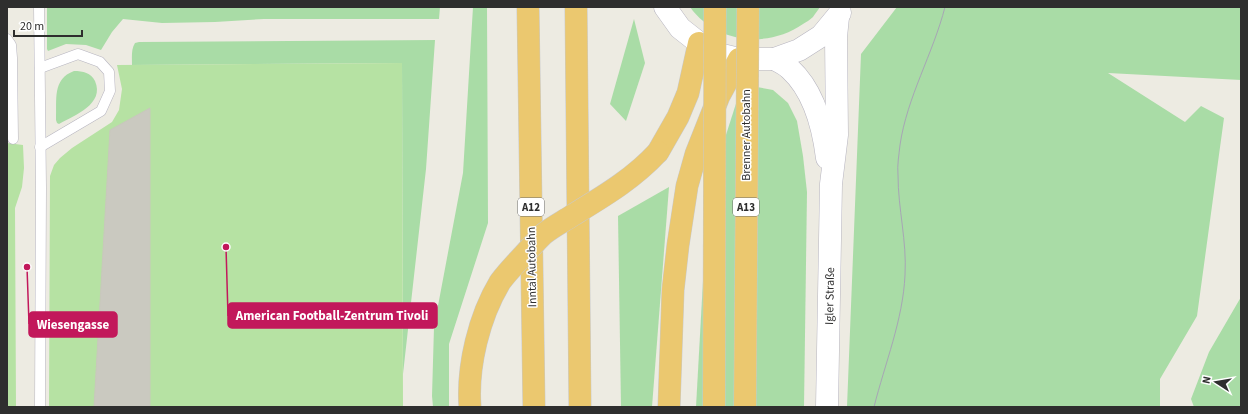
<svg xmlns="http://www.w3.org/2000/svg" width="1248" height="414" viewBox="0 0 1248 414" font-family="'Source Sans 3',sans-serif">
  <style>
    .green { fill: #a9dca6 }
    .pitch { fill: #b6e2a3 }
    .building { fill: #cac9c0; stroke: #c8c8bc }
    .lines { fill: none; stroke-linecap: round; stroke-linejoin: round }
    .service-casing { stroke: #b7b5c0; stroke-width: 11 }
    .secondary-casing { stroke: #b7b5c0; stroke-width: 23 }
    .motorway-casing { stroke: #c9c9c9; stroke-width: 23 }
    .service { stroke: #fff; stroke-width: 10 }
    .secondary { stroke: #fff; stroke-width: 22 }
    .motorway { stroke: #ebc86f; stroke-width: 22 }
    .tram { stroke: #a7a5b5; stroke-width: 1 }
    .motorway-bridge-casing { stroke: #c9c9c9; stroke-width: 23; stroke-linecap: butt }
    .motorway-bridge { stroke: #ebc86f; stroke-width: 22 }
    .labels { text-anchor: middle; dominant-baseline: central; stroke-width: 3; stroke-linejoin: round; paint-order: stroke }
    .shield { fill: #fff; stroke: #6d6d6d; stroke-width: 1 }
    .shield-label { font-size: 11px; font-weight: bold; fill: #2e2e2e }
    .street-label { font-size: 12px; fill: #2e2e2e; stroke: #fff }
    .leader { fill: none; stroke: #c2185b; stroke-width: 1.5 }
    .callout-dot { fill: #c2185b; stroke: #fff; stroke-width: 1.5 }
    .callout { fill: #c2185b; stroke: #c2185b; stroke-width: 1.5 }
    .callout-label { font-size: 13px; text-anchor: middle; font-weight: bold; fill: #fff }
  </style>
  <rect width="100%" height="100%" fill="#edebe2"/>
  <g class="green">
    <path d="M47,7H440L439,19H264L215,22L162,23L123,19L112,32L101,50L86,45L66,44L48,51L47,49Z"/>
    <path d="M473,7H487L488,223L449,344V407H433L432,396L434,327L463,173Z"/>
    <path d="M690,7H820C818,10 815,14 813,17C810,20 806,22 803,24C767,49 716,43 690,7Z"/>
    <path d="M897,7H1241V80L1108,73L1185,122L1201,106L1224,118L1197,316L1160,379V407H847L861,54Z"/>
    <path d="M634,19L645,63L626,121L610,104Z"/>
    <path d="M435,40L426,169L403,374L402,63L132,65C132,58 131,49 135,43L139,42Z"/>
    <path d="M74,71C83,71 91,73 95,81C105,104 75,115 59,124L57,123L56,120C57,100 52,79 74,71Z"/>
    <path d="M757,87L773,90L788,103L797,121L803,156L807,192L804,407H696L708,191L741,88Z"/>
    <path d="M669,187L652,407H621L618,216Z"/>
    <path d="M1241,294V407H1194L1191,399L1209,352L1241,297Z"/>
  </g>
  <g class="pitch">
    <path d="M402,63L403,407H49L50,176L54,165L60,158L72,148L112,122L119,110L122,89L117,65Z"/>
    <path d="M7,143L23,145L24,168L22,187L15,208L16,407H7Z"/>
  </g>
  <path class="building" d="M150,108V407H94L110,130Z"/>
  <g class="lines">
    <defs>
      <g id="service">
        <path d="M39,7L41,188L40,407"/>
        <path d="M7,39L11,45L12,58L13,139"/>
        <path d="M40,68L78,54L100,62L109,72L110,91L101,111L40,147"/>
      </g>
      <g id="secondary">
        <path d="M665,7L680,28L699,43L718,54L739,59H774L799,50L821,36L840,13"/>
        <path d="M774,59C780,62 786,65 790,69C814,91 823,126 827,158"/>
        <path d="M827,407L831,184L837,135L836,37L838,17"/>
      </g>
      <g id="motorway">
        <path d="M528,7L534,407"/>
        <path d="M576,7L580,407"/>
        <path d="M658,152L678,117L688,93L699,43"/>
        <path d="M669,407L673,290L678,245L687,186L696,154L719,96L739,59"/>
      </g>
    </defs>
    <use href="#service" class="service-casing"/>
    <use href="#secondary" class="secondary-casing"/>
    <use href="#motorway" class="motorway-casing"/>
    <use href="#service" class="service"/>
    <use href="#secondary" class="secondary"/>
    <use href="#motorway" class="motorway"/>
    <path class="tram" d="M874,407C885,363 903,320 905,275C907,241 898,209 898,175C897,165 899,155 900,145C907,97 933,54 945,7"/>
    <defs>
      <g id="motorway-bridge">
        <path d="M470,407C467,366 479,317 500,282C508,271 521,258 530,248C535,243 540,237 545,233C554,226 564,221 573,215C604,196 633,179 658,152"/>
        <path d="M714,407L715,7"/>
        <path d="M745,407L748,7"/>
      </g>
    </defs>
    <use href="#motorway-bridge" class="motorway-bridge-casing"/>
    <use href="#motorway-bridge" class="motorway-bridge"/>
  </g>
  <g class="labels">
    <g class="shield">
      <rect x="518" y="198" width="26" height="18" rx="3"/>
      <rect x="733" y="198" width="26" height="18" rx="3"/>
    </g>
    <g class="shield-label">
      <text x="531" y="207">A12</text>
      <text x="746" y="207">A13</text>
    </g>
    <g class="street-label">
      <text transform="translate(746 135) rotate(-90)">Brenner Autobahn</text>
      <text transform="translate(532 267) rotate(-91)">Inntal Autobahn</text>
      <text transform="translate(830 296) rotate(-89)">Igler Straße</text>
    </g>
  </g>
  <path class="leader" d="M226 247L228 316M27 267L29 324"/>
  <g class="callout-dot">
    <circle cx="226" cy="247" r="4"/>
    <circle cx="27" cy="267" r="4"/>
  </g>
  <g class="callout">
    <rect x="228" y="303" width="209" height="25" rx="4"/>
    <rect x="29" y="312" width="88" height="25" rx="4"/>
  </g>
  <g class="callout-label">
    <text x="332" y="320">American Football-Zentrum Tivoli</text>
    <text x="73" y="329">Wiesengasse</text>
  </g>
  <rect width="1248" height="414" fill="none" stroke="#2e2e2e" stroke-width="16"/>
  <g transform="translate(1216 382) rotate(282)" stroke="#ffffff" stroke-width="3" paint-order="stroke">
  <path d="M0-3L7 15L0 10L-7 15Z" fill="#2e2e2e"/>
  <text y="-6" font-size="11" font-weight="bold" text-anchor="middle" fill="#2e2e2e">N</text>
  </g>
  <path d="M14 30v6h68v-6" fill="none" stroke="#2e2e2e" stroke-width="2"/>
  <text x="20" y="30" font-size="12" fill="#2e2e2e" stroke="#ffffff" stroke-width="3" paint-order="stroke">20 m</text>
</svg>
